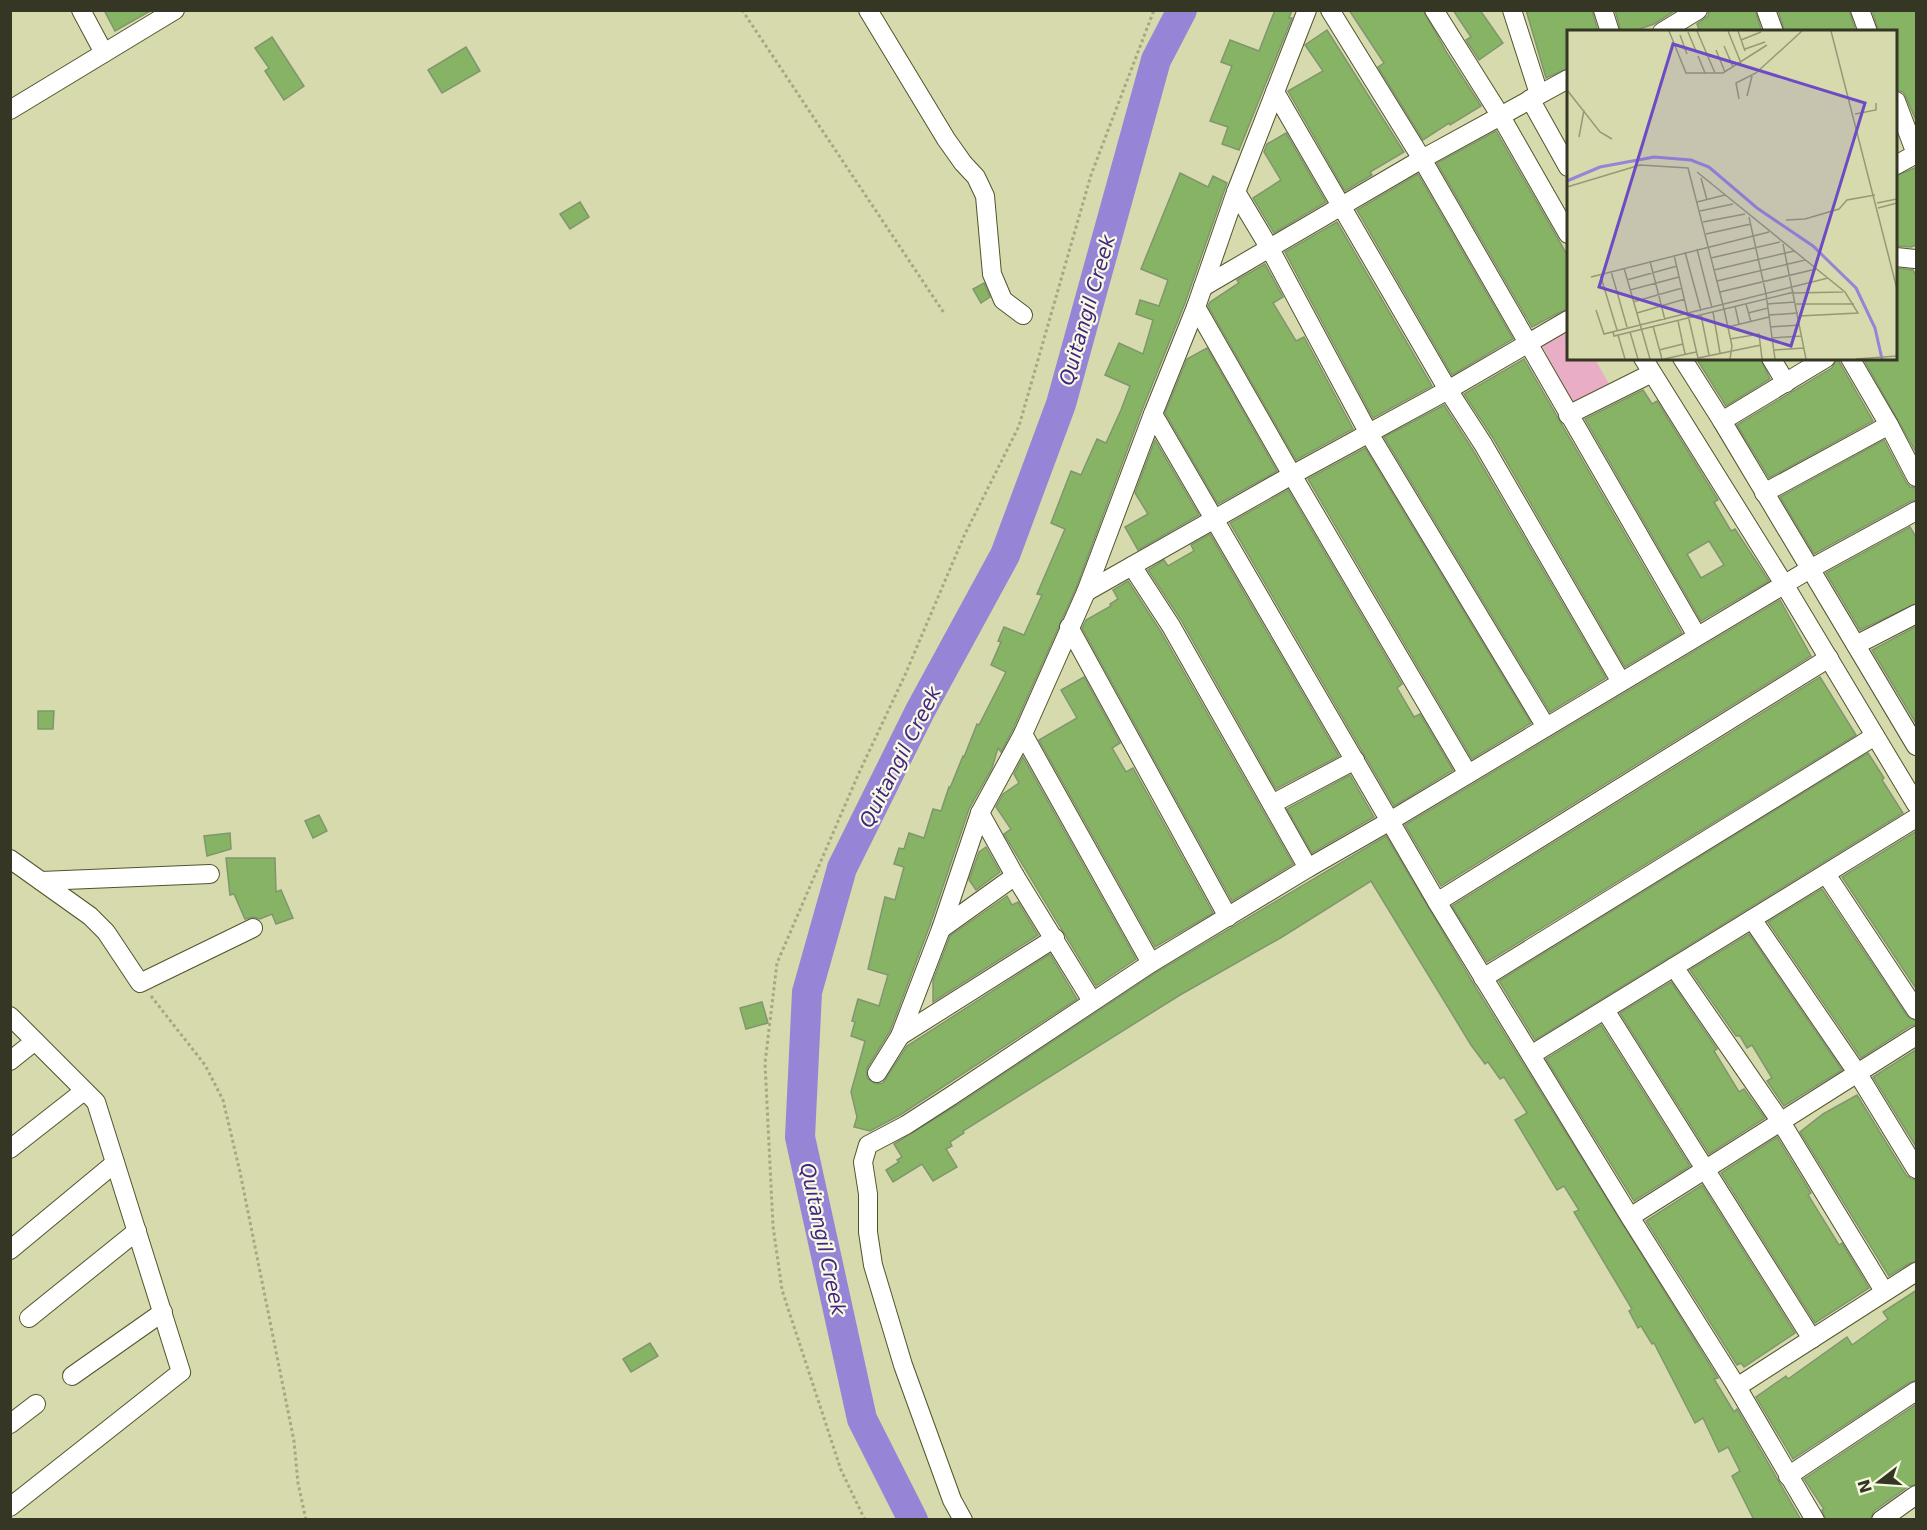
<svg xmlns="http://www.w3.org/2000/svg" width="1927" height="1530" viewBox="0 0 1927 1530" font-family="'DejaVu Sans',sans-serif">
  <style>
    .green { fill: #eaadc6 }
    .lines { fill: none; stroke-linecap: round; stroke-linejoin: round }
    .river { stroke: #9685d6; stroke-width: 30 }
    .building { fill: #87b364; stroke: #80966f; stroke-width: 1.5; fill-rule: evenodd }
    .minor-casing { stroke: #52552b; stroke-width: 20 }
    .path { stroke: #a5a882; stroke-width: 3; stroke-dasharray: 3 3; stroke-linecap: butt }
    .minor { stroke: #fff; stroke-width: 18 }
    .labels { text-anchor: middle; dominant-baseline: central; stroke-width: 4.5; stroke-linejoin: round; paint-order: stroke }
    .water-label { font-size: 20px; font-style: italic; fill: #432482; stroke: #f7f9e2 }
    .inset-river { fill: none; stroke: #9685d6; stroke-width: 3 }
    .inset-road { fill: none; stroke: #969976; stroke-width: 1.5 }
    .view { fill: #6e4bc4; fill-opacity: 0.15; stroke: #6e4bc4; stroke-width: 3 }
    .inset-edge { fill: none; stroke: #353724; stroke-width: 3 }
  </style>
  <rect width="100%" height="100%" fill="#d6daac"/>
  <path class="green" d="M1568,329V358L1595,359L1610,386L1574,405L1541,344Z"/>
  <g class="lines">
    <path class="river" d="M913,1520L862,1419L800,1137L807,992L842,868L920,711L1005,555L1061,404L1156,60L1182,10"/>
  </g>
  <g class="building">
    <path d="M104,10H152L115,31Z"/>
    <path d="M1275,10H1292L1289,18H1292L1239,150L1222,144L1228,127L1210,121L1232,66L1221,62L1230,40L1259,51Z"/>
    <path d="M1349,10H1423L1447,53L1481,106L1450,125L1449,123L1423,140L1378,67L1384,63Z"/>
    <path d="M1453,10H1480L1503,43L1479,60L1466,40L1471,37Z"/>
    <path d="M1526,10H1592L1598,32H1569V68L1546,78Z"/>
    <path d="M1615,10H1676L1654,24L1631,32H1621Z"/>
    <path d="M1709,10H1755L1762,32H1700L1697,24L1708,16Z"/>
    <path d="M1778,10H1849L1856,32H1785Z"/>
    <path d="M1872,10H1917V123L1906,97L1903,92L1896,90V32H1879Z"/>
    <path d="M1327,30L1404,152L1370,172L1372,175L1345,191L1288,91L1323,71L1305,45Z"/>
    <path d="M272,37L304,86L284,100L265,71L269,68L255,48Z"/>
    <path d="M466,47L480,71L442,93L428,70Z"/>
    <path d="M1496,131L1569,258V309L1560,312L1532,327L1437,163Z"/>
    <path d="M1286,133L1326,202L1274,233L1253,198L1281,180L1264,152L1267,144Z"/>
    <path d="M1917,167V245L1911,247L1896,246V176Z"/>
    <path d="M1180,173L1208,187L1213,176L1227,183L1185,303L1142,410L1076,588L1013,729L1001,752L998,748L992,768L969,809L930,925L890,1031L867,1068V1078L876,1084L883,1083L907,1046L1050,954L1077,999L900,1115L870,1131L854,1127L857,1117L851,1092L865,1041L851,1036L855,1022L852,1021L858,999L879,1006L888,975L868,969L885,897L895,900L904,867L894,864L899,848L904,849L909,833L924,838L933,809L941,811L949,787L950,788L963,756L964,757L977,724L979,725L1006,672L991,665L1001,642L998,641L1004,627L1024,635L1042,595L1037,594L1065,529L1051,523L1071,471L1081,475L1097,439L1106,443L1121,410L1130,386L1105,375L1119,343L1143,354L1153,320L1136,314L1140,300L1159,306L1168,280L1141,269Z"/>
    <path d="M1418,174L1513,339L1452,375L1357,210Z"/>
    <path d="M580,202L589,217L570,229L560,214Z"/>
    <path d="M1337,222L1432,386L1373,418L1285,252Z"/>
    <path d="M1265,264L1283,297L1273,303L1296,341L1304,337L1353,429L1296,460L1208,306L1210,302L1239,283L1237,280Z"/>
    <path d="M1896,268L1913,270L1917,278V454L1863,358H1896Z"/>
    <path d="M984,283L990,297L981,303L973,289Z"/>
    <path d="M1207,348L1277,471L1218,504L1165,413L1187,359Z"/>
    <path d="M1696,358H1760L1770,379L1726,406Z"/>
    <path d="M1837,358L1873,421L1769,478L1737,425L1832,368Z"/>
    <path d="M1524,359L1682,633L1625,667L1493,438L1464,394Z"/>
    <path d="M1643,390L1652,404L1657,401L1718,500L1714,502L1731,531L1735,529L1769,581L1701,621L1585,419ZM1709,541L1724,565L1701,578L1687,554Z"/>
    <path d="M1444,405L1473,450L1606,678L1550,712L1384,437Z"/>
    <path d="M1155,440L1199,515L1138,550L1125,527L1148,514L1135,493Z"/>
    <path d="M1884,440L1906,482L1910,487L1917,488V500L1911,501L1814,554L1780,497Z"/>
    <path d="M1365,448L1531,723L1472,759L1308,479Z"/>
    <path d="M1288,490L1402,684L1397,688L1414,717L1420,714L1453,770L1394,806L1230,523Z"/>
    <path d="M1910,527L1917,539V603L1860,630L1826,573Z"/>
    <path d="M1210,534L1339,756L1276,789L1181,620L1148,570L1164,560L1168,566L1194,551L1191,545Z"/>
    <path d="M1128,581L1161,632L1293,864L1232,901L1082,628L1086,620L1111,606L1110,604L1118,599L1113,590Z"/>
    <path d="M1780,600L1811,656L1441,886L1405,825Z"/>
    <path d="M1917,626V725L1872,650Z"/>
    <path d="M1084,677L1120,743L1112,748L1126,772L1133,768L1213,913L1155,947L1039,740L1077,718L1061,690Z"/>
    <path d="M1820,677L1856,735L1487,962L1452,906Z"/>
    <path d="M38,711H54L53,729H38Z"/>
    <path d="M1868,753L1884,778L1882,780L1903,813L1535,1040L1499,981Z"/>
    <path d="M1023,757L1136,959L1096,986L1004,834L1011,829L996,807L1003,794L1019,783L1014,774Z"/>
    <path d="M1350,775L1374,817L1312,853L1287,809Z"/>
    <path d="M319,815L327,831L313,838L305,821Z"/>
    <path d="M1915,832L1917,834V990L1842,877Z"/>
    <path d="M230,833L231,849L207,856L204,836Z"/>
    <path d="M1386,836L1473,983L1718,1378L1714,1379L1734,1412L1737,1409L1801,1520H1754L1732,1476L1740,1471L1728,1447L1719,1452L1703,1418L1695,1423L1654,1343L1652,1344L1641,1326L1638,1328L1629,1311L1632,1309L1574,1212L1579,1210L1564,1186L1557,1190L1515,1120L1527,1113L1504,1077L1500,1079L1488,1062L1485,1064L1471,1045L1371,881L1282,937L1180,995L963,1131L964,1133L950,1142L952,1146L946,1149L957,1167L933,1181L922,1164L893,1182L886,1170L899,1162L897,1160L902,1157L894,1144L957,1105L1157,972Z"/>
    <path d="M986,847L1000,872L976,890L969,880L979,852Z"/>
    <path d="M226,858H275L276,892L281,890L293,918L276,924L272,914L260,919L253,917L245,919L234,894L230,895Z"/>
    <path d="M1822,889L1907,1016L1917,1021V1025L1910,1026L1861,1058L1768,922Z"/>
    <path d="M1007,896L1012,905L1018,902L1038,935L933,1002V981L950,936Z"/>
    <path d="M1749,934L1842,1070L1784,1106L1767,1081L1772,1078L1752,1045L1747,1048L1740,1036H1736L1690,970Z"/>
    <path d="M1671,982L1717,1049L1714,1051L1739,1092L1744,1089L1765,1118L1709,1154L1620,1013Z"/>
    <path d="M762,1002L768,1023L746,1029L740,1008Z"/>
    <path d="M1601,1025L1690,1166L1634,1201L1546,1059Z"/>
    <path d="M1917,1049V1148L1873,1077Z"/>
    <path d="M1857,1095L1906,1175L1911,1179L1917,1180V1261L1910,1263L1889,1276L1800,1132L1823,1114Z"/>
    <path d="M1777,1137L1811,1193L1808,1195L1839,1245L1842,1243L1869,1288L1815,1323L1721,1173Z"/>
    <path d="M1702,1185L1795,1333L1744,1367L1741,1363L1737,1365L1646,1221Z"/>
    <path d="M1917,1290V1380L1910,1382L1793,1459L1756,1397L1786,1376L1788,1379L1847,1337L1852,1345L1888,1319L1883,1312Z"/>
    <path d="M650,1343L658,1356L631,1372L623,1359Z"/>
    <path d="M1917,1404V1484L1909,1486L1874,1511L1870,1520H1826L1822,1510L1824,1509L1804,1479Z"/>
  </g>
  <g class="lines">
    <defs>
      <g id="minor">
        <path d="M81,10L104,53"/>
        <path d="M868,10L946,139L963,163L976,177L985,196L992,274L1003,300L1023,315"/>
        <path d="M1330,10L1422,159L1697,636"/>
        <path d="M1434,10L1500,115L1568,234"/>
        <path d="M1512,10L1539,94"/>
        <path d="M1603,10L1610,32"/>
        <path d="M1766,10L1774,32"/>
        <path d="M1860,10L1868,32"/>
        <path d="M1662,32L1698,10"/>
        <path d="M1275,92L1448,390L1483,444L1621,682"/>
        <path d="M1530,99L1568,167"/>
        <path d="M1896,101L1916,154"/>
        <path d="M10,110L175,10"/>
        <path d="M1896,165L1916,154"/>
        <path d="M1236,192L1269,247L1368,432L1546,727"/>
        <path d="M1896,257L1915,259"/>
        <path d="M1203,287L1422,159L1568,79"/>
        <path d="M1196,307L1292,475L1468,774"/>
        <path d="M1643,358L1784,584L1916,804"/>
        <path d="M1682,358L1722,421L1916,746"/>
        <path d="M1771,358L1786,383"/>
        <path d="M1850,358L1889,425L1916,477"/>
        <path d="M1153,414L1437,902L1630,1217L1737,1387L1815,1520"/>
        <path d="M1568,415L1652,373"/>
        <path d="M1722,421L1826,358"/>
        <path d="M1764,493L1889,425"/>
        <path d="M1132,566L1171,626L1308,868"/>
        <path d="M1086,592L1292,475L1448,390L1568,320"/>
        <path d="M1069,627L1228,917"/>
        <path d="M1856,645L1916,614"/>
        <path d="M1023,734L1151,963"/>
        <path d="M1272,804L1355,760"/>
        <path d="M980,813L1015,876L1092,1001"/>
        <path d="M10,859L90,916L106,932L140,983L253,928"/>
        <path d="M1826,874L1916,1010"/>
        <path d="M41,881L210,874"/>
        <path d="M1437,902L1829,658"/>
        <path d="M1752,919L1858,1074L1916,1169"/>
        <path d="M941,929L1015,876"/>
        <path d="M1674,967L1781,1122L1884,1291"/>
        <path d="M1483,978L1875,736"/>
        <path d="M1605,1010L1812,1339"/>
        <path d="M10,1016L96,1102L181,1372L10,1507"/>
        <path d="M900,1036L1055,938"/>
        <path d="M1531,1055L1916,818"/>
        <path d="M10,1061L35,1041"/>
        <path d="M877,1073L900,1036L941,929L980,813L1023,734L1086,592L1153,414L1196,307L1236,192L1307,10"/>
        <path d="M10,1149L84,1091"/>
        <path d="M1630,1217L1916,1036"/>
        <path d="M10,1250L115,1163"/>
        <path d="M29,1318L137,1231"/>
        <path d="M72,1376L163,1312"/>
        <path d="M1737,1387L1916,1272"/>
        <path d="M10,1424L36,1404"/>
        <path d="M1788,1476L1916,1391"/>
        <path d="M963,1520L952,1500L903,1365L873,1265L868,1232V1194L863,1162L868,1145L906,1125L951,1096L1151,963L1308,868L1390,821L1810,569L1916,511"/>
        <path d="M1881,1520L1916,1495"/>
      </g>
    </defs>
    <use href="#minor" class="minor-casing"/>
    <g class="path">
      <path d="M742,10L944,313"/>
      <path d="M151,996L205,1065L223,1100L240,1172L294,1441L298,1483L306,1520"/>
      <path d="M865,1520L841,1470L782,1290L773,1226L765,1063L777,963L858,775L905,675L964,536L1019,426L1091,175L1154,10"/>
    </g>
    <use href="#minor" class="minor"/>
  </g>
  <g class="labels">
    <g class="water-label">
      <text transform="translate(1087 310) rotate(-74)">Quitangil Creek</text>
      <text transform="translate(900 757) rotate(-63)">Quitangil Creek</text>
      <text transform="translate(823 1239) rotate(78)">Quitangil Creek</text>
    </g>
  </g>
  <g transform="translate(1567 30)">
    <rect width="330" height="330" fill="#d6daac"/>
    <path class="inset-river" d="M0,151L33,137L87,127L124,130L142,137L190,178L246,216L289,258L308,298L315,329"/>
    <path class="inset-road" d="M102,1L119,43H156L200,15M130,1L148,43M161,1L174,33M171,1L178,21M264,1L330,259M121,2L129,21M113,5L120,24M174,10L194,2M157,16L166,37M178,19L198,12M149,20L158,42M131,26L138,43M0,60L33,102L45,109M180,66L185,46M172,69L169,53L189,43L235,1M288,84L309,80V73M12,107L17,80M130,142L278,262L291,283L232,286M134,148L140,170M0,157L73,135L121,138L157,279L165,316L163,329M130,172L158,165M310,173L330,169M311,178L330,173M133,181L166,174M182,187L199,264L208,329M219,190L238,189L272,179L280,170L308,165M136,192L178,184M139,204L184,194M216,214L239,329M130,219L145,278M118,222L134,281M107,225L131,328L194,315M144,228L213,212M83,231L98,290M57,238L83,329M147,240L227,221M44,241L60,297M33,244L50,300M24,247L202,202M60,250L110,236M150,251L238,230M63,260L112,247M153,262L249,239M227,263L276,262M66,272L115,258M179,274L184,292M200,274L228,272M229,274H287M168,276L172,294M29,280L37,304L261,248M146,282L153,323M70,283L118,269M181,283L201,278M134,285L142,325M202,285L231,283M111,291L118,324M86,296L95,329M161,297L202,287M203,297L233,295M46,302L47,306L227,262M63,302L71,329M51,305L58,329M205,308L235,306M163,309L192,304L195,329M92,320L116,314M207,320L237,318M97,329L129,322M289,329L330,326"/>
    <path class="view" d="M106,14L298,73L224,316L32,257Z"/>
    <rect width="330" height="330" class="inset-edge"/>
  </g>
  <rect width="1927" height="1530" fill="none" stroke="#353724" stroke-width="24"/>
  <g transform="translate(1879 1482) rotate(253)" stroke="#f7f9e2" stroke-width="4.5" paint-order="stroke">
  <path d="M0-4.5L10 22L0 15L-10 22Z" fill="#353724"/>
  <text y="-9" font-size="16" font-weight="bold" text-anchor="middle" fill="#353724">N</text>
  </g>
</svg>
